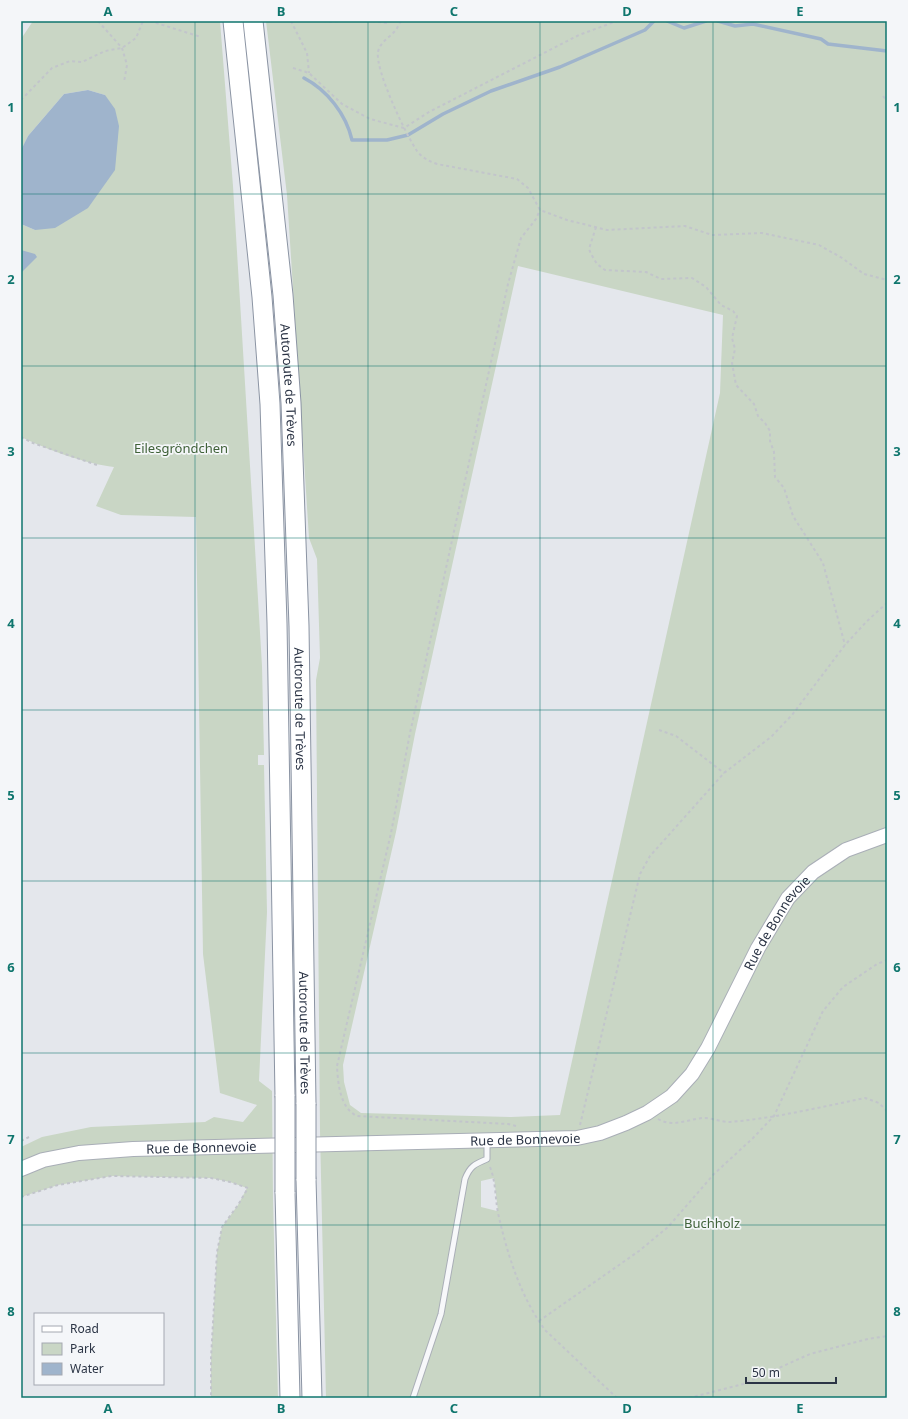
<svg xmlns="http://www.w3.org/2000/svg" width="908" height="1419" viewBox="0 0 908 1419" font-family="'Noto Sans',sans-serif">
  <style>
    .green { fill: #c9d6c5; fill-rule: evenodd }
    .water { fill: #9fb4cc }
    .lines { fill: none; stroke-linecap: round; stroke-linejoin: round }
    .stream { stroke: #9fb4cc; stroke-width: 3.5 }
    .service-casing { stroke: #a9aeb7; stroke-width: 7 }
    .secondary-casing { stroke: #a9aeb7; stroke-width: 16 }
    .motorway-casing { stroke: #8b94a3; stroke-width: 21 }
    .path { stroke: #c2c5cb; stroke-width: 2; stroke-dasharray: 3 3; stroke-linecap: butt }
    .service { stroke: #f7f8fa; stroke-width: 5 }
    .secondary { stroke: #fff; stroke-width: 14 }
    .motorway { stroke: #fff; stroke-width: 19 }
    .motorway-bridge-casing { stroke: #8b94a3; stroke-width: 21; stroke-linecap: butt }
    .motorway-bridge { stroke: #fff; stroke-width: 19 }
    .grid { fill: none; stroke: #0f766e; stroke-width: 1; stroke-opacity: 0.55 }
    .labels { text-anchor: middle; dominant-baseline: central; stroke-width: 3.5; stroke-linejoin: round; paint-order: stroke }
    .street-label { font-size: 13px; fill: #2b3445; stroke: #f4f6f9 }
    .park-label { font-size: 13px; fill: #3f6138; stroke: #f4f6f9 }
    .neatline { fill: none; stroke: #0f766e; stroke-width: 1.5 }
    .grid-label { font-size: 13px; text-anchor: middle; font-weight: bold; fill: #0f766e }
  </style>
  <rect width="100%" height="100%" fill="#e4e7ec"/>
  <g class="green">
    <path d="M33,21H220L233,186L253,515L262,666L264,755H258V765H264L267,912L259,1081L272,1091L273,1199L278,1398H211V1358L217,1252L222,1227L238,1205L247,1188L230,1182L211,1178L112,1176L58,1185L21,1197V1147L42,1137L91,1127L205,1122L214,1117L243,1122L257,1105L220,1093L203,954L196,517L121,515L96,506L114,467C86,464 46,449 21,437V224L35,230L105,95L88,90L64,94L28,136L21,150V39Z"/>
    <path d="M266,21H887V1398H326L320,1131L316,680L320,658L317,559L309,538L287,195ZM518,266L723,315L720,393L560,1115L511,1117L361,1113L350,1105L344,1082L343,1065L396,832L415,734ZM494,1178L498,1211H497L481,1207V1181Z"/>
  </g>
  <g class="water">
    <path d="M88,90L105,95L115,109L119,126L115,170L88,208L55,228L35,230L21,224V150L28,136L64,94Z"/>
    <path d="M21,250L35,254L37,257L21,273Z"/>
  </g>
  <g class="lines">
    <g class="stream">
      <path d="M667,21L684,28L706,21"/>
      <path d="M718,21L735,26L753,24L821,39L828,44L887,51"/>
      <path d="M304,78C327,90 346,114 352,140H387L408,135L443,114L491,91L560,67L645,30L654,21"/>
    </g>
    <defs>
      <path id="service" d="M413,1398L441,1314L465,1179C470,1166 475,1164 487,1159V1142"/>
      <g id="secondary">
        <path id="s1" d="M21,1169L43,1160L79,1153L133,1149L577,1138L600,1133L626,1123L647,1113L672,1096L692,1074L708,1048L758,948L788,898L813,872L846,850L887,835"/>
      </g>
      <g id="motorway">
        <path d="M233,21L262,297L270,404L277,623L285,1096"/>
        <path id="s2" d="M253,21L283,295L291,403L299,626L306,1104"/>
        <path d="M306,1179L312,1398"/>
        <path d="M285,1192L290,1398"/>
      </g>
    </defs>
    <use href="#service" class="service-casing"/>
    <use href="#secondary" class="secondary-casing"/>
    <use href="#motorway" class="motorway-casing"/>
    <g class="path">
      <path d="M98,21L122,48L127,65L124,82"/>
      <path d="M150,21L201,37"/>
      <path d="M291,21L307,53L309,73"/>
      <path d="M323,21L332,22L340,21"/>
      <path d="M372,21L386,23L391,21"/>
      <path d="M401,21C399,24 397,29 395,31C389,38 380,42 378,52C375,70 406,135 417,151C422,158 429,161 437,164L517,179L528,188L540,210L567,220L607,230L685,226L712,235L762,233L819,245L842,258L864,274L887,280"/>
      <path d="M293,68L309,73L342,104L370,119L404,128L429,112L579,35L617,21"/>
      <path d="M883,96L887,101"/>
      <path d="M21,100L52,68L70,61L82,62L105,51L122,48L136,38L143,21"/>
      <path d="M596,227L589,249L591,254L597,264L605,270L646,272L661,279L692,278L706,287L721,305L733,311L737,316L732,338L735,349L732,363L736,385L754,404L758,416L765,423L770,431V441L774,452L775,477L784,488L793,516L823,563L845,645"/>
      <path d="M21,437L33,443L97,465"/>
      <path d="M659,730L676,736L724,773"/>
      <path d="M658,1119C673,1128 688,1119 703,1118C712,1118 721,1122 730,1122C776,1118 821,1107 865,1098L879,1103L887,1111"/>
      <path d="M580,1125L640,874L650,856L724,773L771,737L792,715L845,645L867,621L887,603"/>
      <path d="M516,1126L508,1124L357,1116C340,1108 338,1084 337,1066L391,833L410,733L508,284L521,238L536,219L540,210"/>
      <path d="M21,1141L29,1137"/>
      <path d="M490,1167C496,1182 495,1197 498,1213C507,1253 520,1296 545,1330L617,1398"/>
      <path d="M21,1197L58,1185L112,1176L211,1178L230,1182L248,1188L238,1205L222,1227L217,1252L211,1358V1398"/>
      <path d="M539,1321L639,1251L668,1227L714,1174L753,1138L774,1116L823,1011L843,987L877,964L887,960"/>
      <path d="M689,1398L743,1384L810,1354L868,1339L887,1336"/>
    </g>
    <use href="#service" class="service"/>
    <use href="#secondary" class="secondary"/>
    <use href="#motorway" class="motorway"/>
    <defs>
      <g id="motorway-bridge">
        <path d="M285,1096V1192"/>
        <path d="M306,1104V1179"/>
      </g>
    </defs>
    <use href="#motorway-bridge" class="motorway-bridge-casing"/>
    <use href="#motorway-bridge" class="motorway-bridge"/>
  </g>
  <path class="grid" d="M195,21V1398M368,21V1398M540,21V1398M713,21V1398M21,194H887M21,366H887M21,538H887M21,710H887M21,881H887M21,1053H887M21,1225H887"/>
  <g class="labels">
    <g class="street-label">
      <text stroke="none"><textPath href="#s2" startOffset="366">Autoroute de Trèves</textPath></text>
      <text stroke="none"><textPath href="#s2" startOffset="690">Autoroute de Trèves</textPath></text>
      <text stroke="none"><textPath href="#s1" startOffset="867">Rue de Bonnevoie</textPath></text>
      <text stroke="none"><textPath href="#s2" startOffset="1014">Autoroute de Trèves</textPath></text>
      <text stroke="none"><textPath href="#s1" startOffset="507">Rue de Bonnevoie</textPath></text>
      <text stroke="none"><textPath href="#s1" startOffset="183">Rue de Bonnevoie</textPath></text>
    </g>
    <g class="park-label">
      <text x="181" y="448">Eilesgröndchen</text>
      <text x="712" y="1223">Buchholz</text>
    </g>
  </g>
  <rect width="908" height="1419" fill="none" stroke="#f4f6f9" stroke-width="44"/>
  <rect x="34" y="1313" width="130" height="72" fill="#f4f6f9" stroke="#a4a8b1"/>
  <rect x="42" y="1326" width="20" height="6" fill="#ffffff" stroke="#a4a8b1"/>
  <text x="70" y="1333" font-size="12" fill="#2b3445">Road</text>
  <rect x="42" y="1343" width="20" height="12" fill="#c9d6c5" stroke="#a4a8b1"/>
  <text x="70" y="1353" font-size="12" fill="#2b3445">Park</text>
  <rect x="42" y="1363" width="20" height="12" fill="#9fb4cc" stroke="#a4a8b1"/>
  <text x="70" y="1373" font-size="12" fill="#2b3445">Water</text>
  <path d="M746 1377v6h90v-6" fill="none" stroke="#2b3445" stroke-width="2"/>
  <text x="752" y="1377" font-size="12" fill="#2b3445" stroke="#f4f6f9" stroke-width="3" paint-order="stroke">50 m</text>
  <rect x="22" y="22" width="864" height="1375" class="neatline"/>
  <g class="grid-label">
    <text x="108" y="16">A</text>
    <text x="281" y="16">B</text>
    <text x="454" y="16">C</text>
    <text x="627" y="16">D</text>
    <text x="800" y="16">E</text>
    <text x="11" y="112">1</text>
    <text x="897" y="112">1</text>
    <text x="11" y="284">2</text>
    <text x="897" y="284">2</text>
    <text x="11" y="456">3</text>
    <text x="897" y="456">3</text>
    <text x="11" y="628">4</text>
    <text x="897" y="628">4</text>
    <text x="11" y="800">5</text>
    <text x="897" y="800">5</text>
    <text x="11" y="972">6</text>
    <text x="897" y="972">6</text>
    <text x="11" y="1144">7</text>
    <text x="897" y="1144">7</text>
    <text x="11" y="1316">8</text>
    <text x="897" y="1316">8</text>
    <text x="108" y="1413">A</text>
    <text x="281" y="1413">B</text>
    <text x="454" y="1413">C</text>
    <text x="627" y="1413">D</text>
    <text x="800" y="1413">E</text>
  </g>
</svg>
